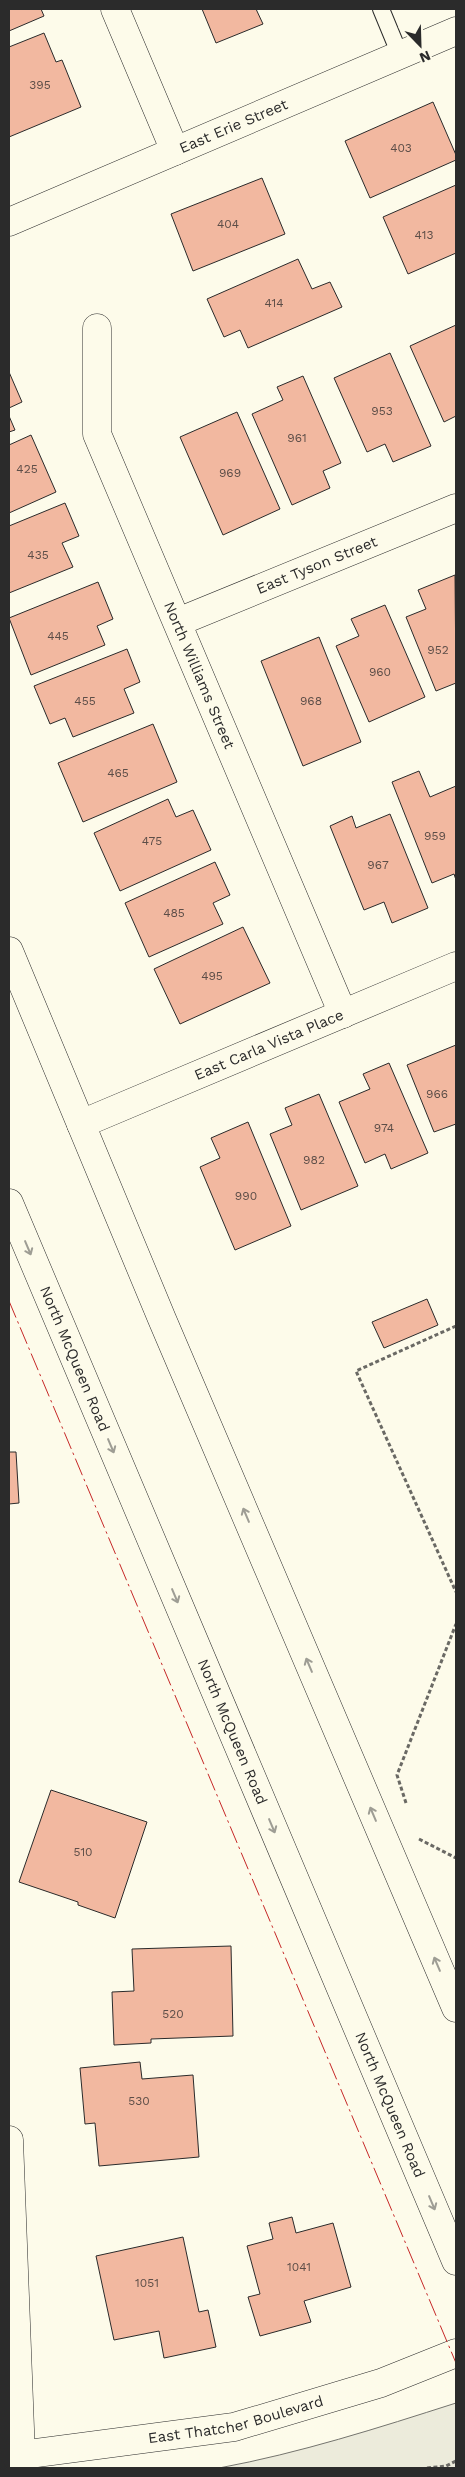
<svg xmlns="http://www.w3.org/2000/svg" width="465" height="2477" viewBox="0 0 465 2477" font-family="'Work Sans',sans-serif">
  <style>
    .green { fill: #ecebdb; stroke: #74746e }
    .building { fill: #f2b8a0; stroke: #2b2b2b }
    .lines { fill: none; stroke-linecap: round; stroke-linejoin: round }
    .lane-casing { stroke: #2b2b2b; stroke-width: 18 }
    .street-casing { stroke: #2b2b2b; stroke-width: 29 }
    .secondary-casing { stroke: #2b2b2b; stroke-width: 29 }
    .path { stroke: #6a6964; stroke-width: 3; stroke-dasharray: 4 2.5; stroke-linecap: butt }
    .lane { stroke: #fdfbea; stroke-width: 16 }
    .street { stroke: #fdfbea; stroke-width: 28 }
    .secondary { stroke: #fdfbea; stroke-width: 28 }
    .power { stroke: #c62828; stroke-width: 1; stroke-dasharray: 18 4 2.5 4; stroke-linecap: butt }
    .oneway { stroke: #9e9d94 }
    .labels { text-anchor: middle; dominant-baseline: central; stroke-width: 4; stroke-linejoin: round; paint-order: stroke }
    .number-label { font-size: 12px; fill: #5d4e48 }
    .street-label { font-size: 15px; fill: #2b2b2b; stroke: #fdfbea }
  </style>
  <rect width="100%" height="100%" fill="#fdfbea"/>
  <path class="green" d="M456,2403V2468H219C300,2453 378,2428 456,2403Z"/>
  <g class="building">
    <path d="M9,9H41L44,16L9,31Z"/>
    <path d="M202,9H256L263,24L216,43Z"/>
    <path d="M44,33L56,62L62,60L81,107L9,137V47Z"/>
    <path d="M433,102L456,155V160L370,198L345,141Z"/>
    <path d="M262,178L285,234L193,271L171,214Z"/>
    <path d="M456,185V253L408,274L383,217Z"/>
    <path d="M298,259L312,289L330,282L342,307L248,348L240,330L224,337L207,299Z"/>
    <path d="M456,325V416L444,422L410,346Z"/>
    <path d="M390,353L431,446L393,462L385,444L367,452L334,378Z"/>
    <path d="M9,372L22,402L9,408Z"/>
    <path d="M303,376L341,463L323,471L330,488L292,505L252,414L283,400L277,387Z"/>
    <path d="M237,412L280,509L223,535L180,437Z"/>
    <path d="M9,416L15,430L9,432Z"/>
    <path d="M31,435L56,492L9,513V445Z"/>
    <path d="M65,503L79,536L62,543L73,567L9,593V526Z"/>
    <path d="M455,575L456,683L436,691L406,617L426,609L418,590Z"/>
    <path d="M98,582L113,619L97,626L105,645L31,675L9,618Z"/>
    <path d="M385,605L425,697L369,722L336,646L359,636L351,619Z"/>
    <path d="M319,637L361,742L303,766L261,661Z"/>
    <path d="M127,649L140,682L124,689L134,713L73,737L65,718L50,724L34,686Z"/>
    <path d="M153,724L177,782L83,822L58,763Z"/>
    <path d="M419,771L430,797L456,786V880L454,874L432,883L392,782Z"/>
    <path d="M168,799L176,817L193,810L211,850L120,891L94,833Z"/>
    <path d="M390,814L428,908L392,923L384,902L364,910L330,826L352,816L356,828Z"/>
    <path d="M215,862L230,895L213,903L223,924L149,957L125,903Z"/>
    <path d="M243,927L270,983L180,1024L154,969Z"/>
    <path d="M456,1045V1124L434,1132L407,1065Z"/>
    <path d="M389,1063L428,1153L391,1169L385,1154L365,1163L339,1102L370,1089L363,1074Z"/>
    <path d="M319,1094L358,1186L301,1210L270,1134L292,1125L285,1108Z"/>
    <path d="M248,1122L291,1226L235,1250L200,1167L220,1158L211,1138Z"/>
    <path d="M427,1299L438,1325L384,1348L372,1322Z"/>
    <path d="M9,1452H16L19,1503L9,1504Z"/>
    <path d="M51,1790L147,1822L115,1918L78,1905V1902L19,1882Z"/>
    <path d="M231,1946L233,2036L151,2039V2043L114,2045L112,1992L134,1991L132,1949Z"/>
    <path d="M140,2062L142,2079L193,2075L199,2157L99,2166L95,2123L85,2124L80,2068Z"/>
    <path d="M292,2217L296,2233L333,2223L351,2287L304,2301L311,2322L260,2336L248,2297L260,2294L247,2246L273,2239L269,2223Z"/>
    <path d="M183,2237L199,2312L208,2310L216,2347L164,2358L159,2331L114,2340L96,2256Z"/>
  </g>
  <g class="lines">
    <defs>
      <path id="lane" d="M381,9L400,55"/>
      <g id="street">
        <path d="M115,9L175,151"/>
        <path id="s1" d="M97,328V434L343,1014"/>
        <path id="s2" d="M178,622L456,508"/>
        <path id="s3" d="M81,1124L456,966"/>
        <path d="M9,2140L21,2455"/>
      </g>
      <g id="secondary">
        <path id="s4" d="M9,222L456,31"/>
        <path d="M9,951L162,1319L456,2008"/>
        <path id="s5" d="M9,1203L456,2261"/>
        <path id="s6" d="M9,2454L21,2455L234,2427L381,2383L456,2353"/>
      </g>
    </defs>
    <use href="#lane" class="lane-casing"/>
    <use href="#street" class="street-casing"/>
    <use href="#secondary" class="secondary-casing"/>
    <g class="path">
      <path d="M456,1326L356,1371L456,1592"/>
      <path d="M406,1803L397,1775L456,1624"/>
      <path d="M419,1839L456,1858"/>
      <path d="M427,2468L446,2466L456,2461"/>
    </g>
    <use href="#lane" class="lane"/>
    <use href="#street" class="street"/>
    <use href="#secondary" class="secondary"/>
    <path class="power" d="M9,1301L456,2363"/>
  </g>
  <defs><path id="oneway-shaft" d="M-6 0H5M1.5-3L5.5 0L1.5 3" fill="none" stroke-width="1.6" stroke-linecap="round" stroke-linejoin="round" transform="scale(1.25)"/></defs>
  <g class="oneway">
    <use href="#oneway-shaft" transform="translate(28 1248) rotate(67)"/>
    <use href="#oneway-shaft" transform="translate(111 1446) rotate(67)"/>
    <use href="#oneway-shaft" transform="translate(246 1515) rotate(-113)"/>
    <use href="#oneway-shaft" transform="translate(175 1596) rotate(67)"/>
    <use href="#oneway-shaft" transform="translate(309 1665) rotate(-113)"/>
    <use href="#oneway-shaft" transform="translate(373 1814) rotate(-113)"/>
    <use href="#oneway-shaft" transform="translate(272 1826) rotate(67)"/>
    <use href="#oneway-shaft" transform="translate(437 1964) rotate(-113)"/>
    <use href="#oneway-shaft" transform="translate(432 2203) rotate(67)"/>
  </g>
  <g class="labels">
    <g class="number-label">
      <text x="40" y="85">395</text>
      <text x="401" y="148">403</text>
      <text x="228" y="224">404</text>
      <text x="424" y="235">413</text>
      <text x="274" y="303">414</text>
      <text x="382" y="411">953</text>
      <text x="297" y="438">961</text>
      <text x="27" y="469">425</text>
      <text x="230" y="473">969</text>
      <text x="38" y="555">435</text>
      <text x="58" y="636">445</text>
      <text x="438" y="650">952</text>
      <text x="380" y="672">960</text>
      <text x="85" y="701">455</text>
      <text x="311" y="701">968</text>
      <text x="118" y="773">465</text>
      <text x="435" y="836">959</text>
      <text x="152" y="841">475</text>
      <text x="378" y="865">967</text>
      <text x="174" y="913">485</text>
      <text x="212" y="976">495</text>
      <text x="437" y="1094">966</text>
      <text x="384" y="1128">974</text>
      <text x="314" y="1160">982</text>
      <text x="246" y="1196">990</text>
      <text x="83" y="1852">510</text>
      <text x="173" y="2014">520</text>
      <text x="139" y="2101">530</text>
      <text x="299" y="2267">1041</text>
      <text x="147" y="2283">1051</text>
    </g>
    <g class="street-label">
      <text stroke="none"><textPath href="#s4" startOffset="244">East Erie Street</textPath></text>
      <text stroke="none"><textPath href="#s2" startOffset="150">East Tyson Street</textPath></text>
      <text stroke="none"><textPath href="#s1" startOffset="368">North Williams Street</textPath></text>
      <text stroke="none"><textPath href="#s3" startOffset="204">East Carla Vista Place</textPath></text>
      <text stroke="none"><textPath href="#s5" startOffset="169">North McQueen Road</textPath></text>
      <text stroke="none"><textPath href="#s5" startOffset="574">North McQueen Road</textPath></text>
      <text stroke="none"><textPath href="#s5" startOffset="979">North McQueen Road</textPath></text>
      <text stroke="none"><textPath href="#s6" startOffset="230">East Thatcher Boulevard</textPath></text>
    </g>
  </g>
  <rect width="465" height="2477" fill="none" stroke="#2b2b2b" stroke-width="20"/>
  <g transform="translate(420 45) rotate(157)" stroke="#fdfbea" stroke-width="4" paint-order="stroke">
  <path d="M0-4L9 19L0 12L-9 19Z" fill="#2b2b2b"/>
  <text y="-8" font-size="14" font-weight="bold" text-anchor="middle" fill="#2b2b2b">N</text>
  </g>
</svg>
